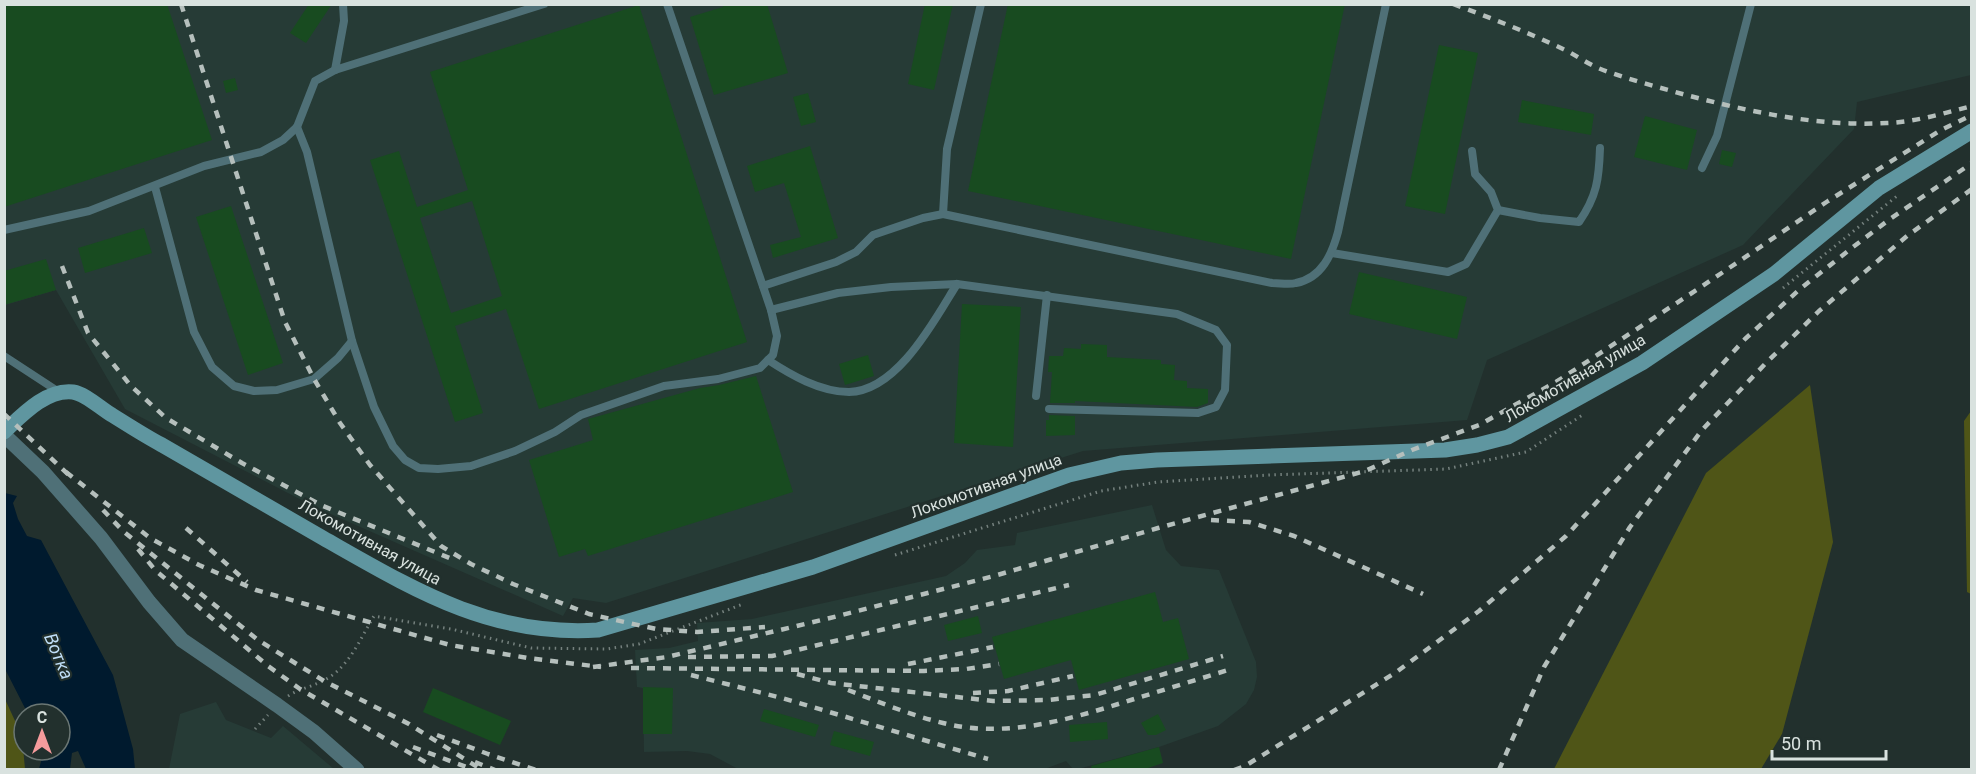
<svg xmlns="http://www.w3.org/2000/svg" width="1976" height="774" viewBox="0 0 1976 774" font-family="Roboto,sans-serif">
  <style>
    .built { fill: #263b36 }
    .green { fill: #4f5517 }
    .water { fill: #001a2e }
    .building { fill: #184b20; fill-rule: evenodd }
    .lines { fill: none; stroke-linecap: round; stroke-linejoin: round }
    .path { stroke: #75817e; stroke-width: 3; stroke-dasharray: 1.5 4.5; stroke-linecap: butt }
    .service { stroke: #4f7077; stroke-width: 8 }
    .tertiary { stroke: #4f7077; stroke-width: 15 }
    .secondary { stroke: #5f96a0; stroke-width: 15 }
    .rail { stroke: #b5bfbc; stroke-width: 4.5; stroke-dasharray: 8 8; stroke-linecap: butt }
    .labels { text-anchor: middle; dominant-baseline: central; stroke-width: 4.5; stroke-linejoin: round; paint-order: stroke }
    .street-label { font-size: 16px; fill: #d9e2df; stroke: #22302d }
    .water-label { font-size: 18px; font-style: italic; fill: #c0dff8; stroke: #22302d }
  </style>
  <rect width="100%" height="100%" fill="#22302d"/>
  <g class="built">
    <path d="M5,5H1971V75L1857,102L1854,129L1743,245L1487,360L1467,420L1083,451L606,603L573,598L563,616L317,508L125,409L56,290L5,305Z"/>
    <path d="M1152,505L1166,550L1181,566L1219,570L1256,662L1257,677L1254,690L1246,704L1218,726L1159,747L1078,769H1073L1066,761L1042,770H740L710,754L687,751L644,752L643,688L637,687L635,650L669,648L698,641L697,623L752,619L946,576L965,563L977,550L1015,545L1017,533Z"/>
    <path d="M216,702L226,720L271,738L283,726L334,769H169L180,714Z"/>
  </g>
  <g class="green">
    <path d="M1810,385L1833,542L1782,734L1761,769H1554L1706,473Z"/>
    <path d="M1971,411V594L1967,592L1964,421Z"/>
    <path d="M4,697L22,736L25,769H5Z"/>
  </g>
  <path class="water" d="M5,493L17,496L13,503L18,519L27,536L41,540L113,675L133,749L135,769H86L78,751L72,753L70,769H39L43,754L42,750H60V714H28L5,669Z"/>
  <g class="building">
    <path d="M4,4H167L212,140L4,207Z"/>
    <path d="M309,4H332L306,43L290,33Z"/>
    <path d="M722,4H767L788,73L714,95L690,17L723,7Z"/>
    <path d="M925,4H953L934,90L908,84Z"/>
    <path d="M1008,4H1345L1291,259L968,191Z"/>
    <path d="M639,5L747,342L539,409L506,309L455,326L483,413L455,422L370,160L399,151L417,207L468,190L430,72ZM472,201L502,296L451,313L420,218Z"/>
    <path d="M1439,45L1478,53L1445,214L1405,206Z"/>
    <path d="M235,78L238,90L226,93L223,81Z"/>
    <path d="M808,93L816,122L801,126L793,97Z"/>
    <path d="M1522,100L1594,114L1591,135L1518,122Z"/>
    <path d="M1645,116L1697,130L1687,170L1634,157Z"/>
    <path d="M810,146L838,238L773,258L770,245L801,237L784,183L755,192L747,166Z"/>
    <path d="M1722,150L1736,153L1732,167L1719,164Z"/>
    <path d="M231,206L283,363L248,375L196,217Z"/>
    <path d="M144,228L152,253L85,273L78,248Z"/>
    <path d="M46,259L56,290L4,305V271Z"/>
    <path d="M1359,272L1467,297L1457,339L1349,314Z"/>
    <path d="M962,304L1021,307L1013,447L954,443Z"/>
    <path d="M1081,344L1107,345V357L1161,360V364L1175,365L1174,380L1187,381V388L1208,389V403L1197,407L1075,401V403H1050L1052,372H1048L1049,356H1063L1064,348L1081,349Z"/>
    <path d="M868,355L874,376L845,385L839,364Z"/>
    <path d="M756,376L793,492L588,556L585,549L559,557L529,460L593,440L588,419L700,388L719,385Z"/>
    <path d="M1049,415L1075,416V435L1046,436V420H1049Z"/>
    <path d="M1155,592L1163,622L1178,618L1189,659L1079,690L1071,660L1004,679L992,637Z"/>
    <path d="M978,616L982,633L948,641L944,625Z"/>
    <path d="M643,687L673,688L672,734H643Z"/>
    <path d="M433,688L511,721L500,745L423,712Z"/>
    <path d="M764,709L819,725L815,737L760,721Z"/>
    <path d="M1158,714L1166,730L1156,735H1148L1141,723Z"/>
    <path d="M1107,722L1108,739L1070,742L1069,725Z"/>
    <path d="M834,731L874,742L870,756L830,745Z"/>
    <path d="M1159,747L1163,763L1142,770H1092L1091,766Z"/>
  </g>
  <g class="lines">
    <g class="path">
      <path d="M1783,288L1897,196"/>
      <path d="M895,555L1101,491L1158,482L1269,475L1446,469L1526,452L1584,414"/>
      <path d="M288,696C299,689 311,687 322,681C348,670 360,639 374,616L451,629L531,648L607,649L639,644L743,604"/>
      <path d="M255,729L268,715"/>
    </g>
    <g class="service">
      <path d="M335,70L344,21L343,4"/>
      <path d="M297,127L307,152L352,341L374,407L393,446L405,460L419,468L438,469L471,466L515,451L555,432L581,415L664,386L718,379L760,368L773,355L777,336L771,310L667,4"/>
      <path d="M1702,168L1717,136L1751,4"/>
      <path d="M155,187L194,332L212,367L234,386L254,391L277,390L314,379L338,358L352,341"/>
      <path d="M1498,210L1540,218L1579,222C1597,196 1599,179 1600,148"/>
      <path d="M943,214L947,149L981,4"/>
      <path d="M4,230L89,211L204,166L261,152L283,140L297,127L315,81L335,70L544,4"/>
      <path d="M1332,253L1448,272L1466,264L1498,210L1491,192L1475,174L1472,151"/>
      <path d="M763,286L836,262L856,252L873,235L923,218L943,214L1272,283C1280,283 1289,285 1296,283C1322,278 1332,254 1338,232L1386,4"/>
      <path d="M771,310L838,293L891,287L957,284L1177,314L1216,330L1227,345L1225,390L1216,407L1198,413L1049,409"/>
      <path d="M4,356L59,392"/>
      <path d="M768,360C791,375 820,392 849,392C898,391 935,319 957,284"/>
      <path d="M1036,396L1047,295"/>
    </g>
    <path class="tertiary" d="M4,435L43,472L101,538L149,602L182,640L277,705L314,732L357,770"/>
    <path class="secondary" d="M4,432C22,415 46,389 73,392C86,394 100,408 112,415C128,425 145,436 162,445C216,476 269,507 323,538C413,589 490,637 598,630L813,567L1069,475L1121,463L1157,460L1445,450L1477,445L1508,437L1642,363L1774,274L1879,188L1972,131"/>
    <g class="rail">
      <path d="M181,4L285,322L314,379L340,423L370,465L441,546L471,564L513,584L589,614L656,629L697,632L765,627"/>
      <path d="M1453,4C1491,18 1527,32 1563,49C1576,55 1589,65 1603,70C1630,80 1658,87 1686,95C1751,112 1819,127 1887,123C1916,122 1944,113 1972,106"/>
      <path d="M62,266L88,333L131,386L166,418L242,463L323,506L452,559"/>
      <path d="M4,414L71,477"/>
      <path d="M66,472L150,538L199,565L256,590L450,645L528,658L601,667"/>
      <path d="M103,510L123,531L258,640L324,681L409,724L482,770"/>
      <path d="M1211,520L1249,522L1294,536L1423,594"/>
      <path d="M186,528L247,582"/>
      <path d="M138,549L155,570L268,666L300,689L439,770"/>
      <path d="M688,657L772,656L1069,585"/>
      <path d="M908,664L993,647"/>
      <path d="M593,667L667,657L830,618L994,576L1158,528L1365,471L1412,450L1479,425L1556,382L1701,287L1828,201L1941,130L1972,115"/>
      <path d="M631,668L924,671L966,669L999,664"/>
      <path d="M797,674L831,683L993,701L1048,700L1095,695L1223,656"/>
      <path d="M691,675L782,698L988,759"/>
      <path d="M848,690C879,702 910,715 943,723C1007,739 1071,719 1131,700C1163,690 1196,680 1228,670"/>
      <path d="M973,693L1008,691L1073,676"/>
      <path d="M437,735L488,754L536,770"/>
      <path d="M413,747L469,768"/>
      <path d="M475,762L495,770"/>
      <path d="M1234,770L1245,766L1395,673L1479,611L1566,536L1745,339L1800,289L1853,247L1890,219L1972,163"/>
      <path d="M1499,770L1544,667L1630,527L1702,430L1766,363L1819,311L1907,236L1972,189"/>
    </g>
  </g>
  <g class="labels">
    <g class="street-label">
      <text transform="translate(1575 378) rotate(-30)">Локомотивная улица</text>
      <text transform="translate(986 486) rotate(-20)">Локомотивная улица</text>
      <text transform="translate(370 542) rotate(29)">Локомотивная улица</text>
    </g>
    <g class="water-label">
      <text transform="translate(59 656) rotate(67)">Вотка</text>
    </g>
  </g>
  <rect width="1976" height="774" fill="none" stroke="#d9e2df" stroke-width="12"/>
  <g transform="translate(42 732)"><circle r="28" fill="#22302d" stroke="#6b7774" stroke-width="1.5"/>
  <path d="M0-4.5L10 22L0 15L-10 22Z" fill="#f59b9c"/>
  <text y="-9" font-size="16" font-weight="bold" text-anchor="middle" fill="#d9e2df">С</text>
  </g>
  <path d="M1772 750v9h114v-9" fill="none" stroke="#d9e2df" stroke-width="3"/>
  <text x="1781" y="750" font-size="18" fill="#d9e2df" stroke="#22302d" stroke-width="4.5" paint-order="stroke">50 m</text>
</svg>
